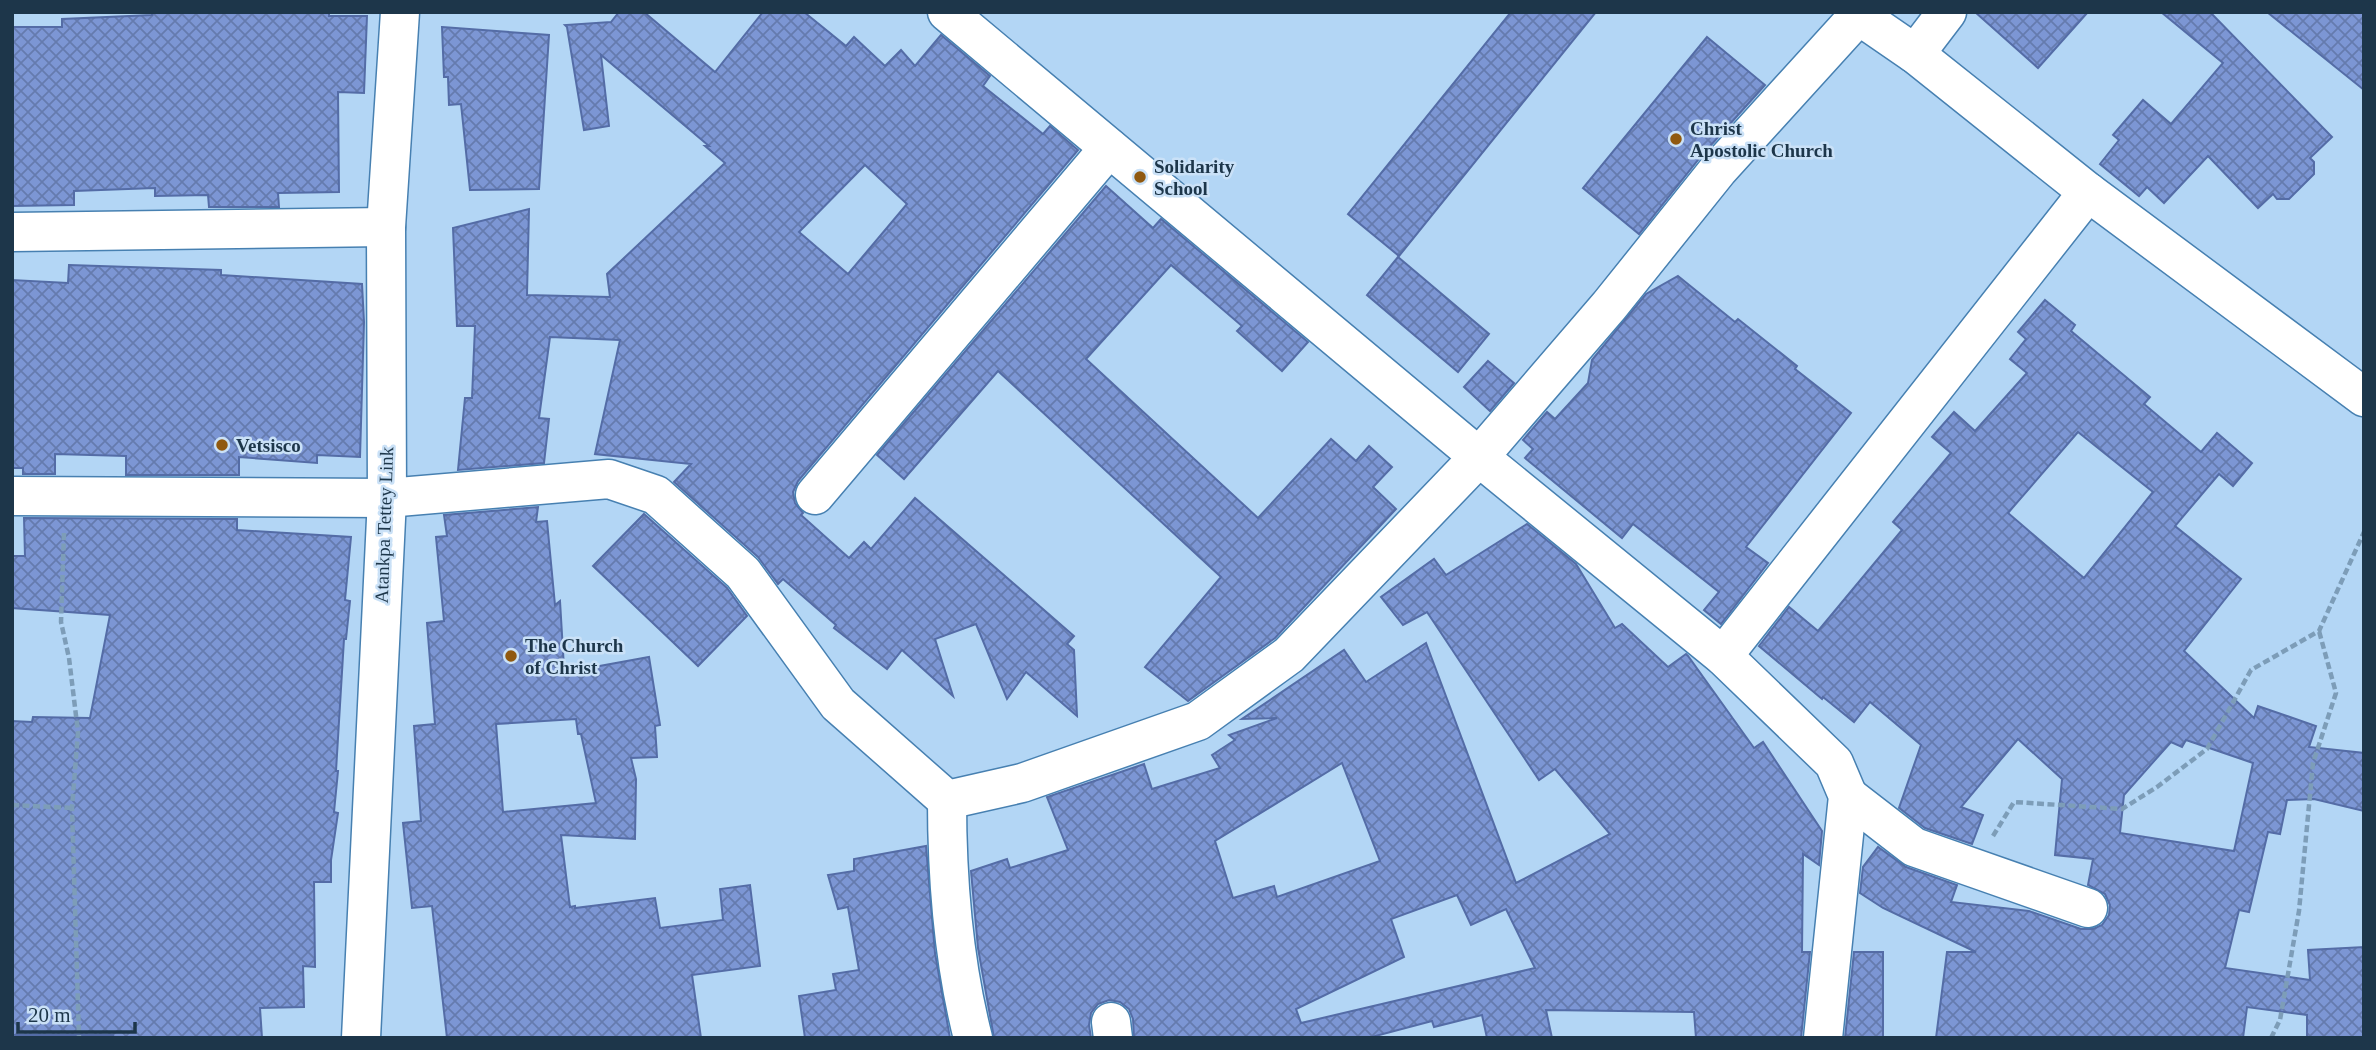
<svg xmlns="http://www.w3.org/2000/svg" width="2376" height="1050" viewBox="0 0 2376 1050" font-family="'Times New Roman',serif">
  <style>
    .building { fill: url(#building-cross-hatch); stroke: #546ca6; stroke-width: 2; fill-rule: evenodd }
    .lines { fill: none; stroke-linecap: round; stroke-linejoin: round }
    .minor-casing { stroke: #4780b1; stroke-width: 41 }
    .path { stroke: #7d9db8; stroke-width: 4.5; stroke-dasharray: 7 3.5; stroke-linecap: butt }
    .minor { stroke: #fff; stroke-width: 38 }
    .poi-dot { fill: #905910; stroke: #cae1f7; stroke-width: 2.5 }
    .labels { text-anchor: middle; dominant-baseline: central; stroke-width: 5; stroke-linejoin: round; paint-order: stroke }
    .poi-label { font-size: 19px; font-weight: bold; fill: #1d364a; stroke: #cae1f7; text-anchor: start }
    .street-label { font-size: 19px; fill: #1d364a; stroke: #cae1f7 }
  </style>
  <defs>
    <pattern id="building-cross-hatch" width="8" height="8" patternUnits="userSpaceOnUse" patternTransform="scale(1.75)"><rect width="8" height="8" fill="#7c96d4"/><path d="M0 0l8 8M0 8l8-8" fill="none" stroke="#657bae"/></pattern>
  </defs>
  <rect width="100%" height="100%" fill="#b3d6f5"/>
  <g class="building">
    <path d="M152,12H329V16H367L364,93L338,92L339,192L278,193L279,207H209L208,195L155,196V188L74,191V205L12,206V27H62V19L152,15Z"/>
    <path d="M619,12H644L715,72L763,12H804L846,46L854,37L885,66L901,50L915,66L941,35L990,76L983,86L1043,134L1050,126L1078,150L798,481L793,492L795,503L803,513L801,515L849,558L864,542L871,549L915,498L1074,636L1067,644L1074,650L1077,716L1026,672L1007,699L976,624L935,639L953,696L902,650L887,669L834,628L836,625L783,579L778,584L758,557L674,482L691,464L595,454L620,340L550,337L539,418L549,419L544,463L458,470L465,398H472L475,326H457L453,228L529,209L527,295L610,297L607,274L725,163L705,146H709L601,55L609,126L584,130L567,27L565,25L611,22ZM865,165L907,204L848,274L799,232Z"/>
    <path d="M1511,12H1596L1399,256L1348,214Z"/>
    <path d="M1975,12H2088L2038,68Z"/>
    <path d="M2161,12H2210L2332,137L2310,158L2314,162V174L2289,199H2277L2273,194L2258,208L2208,156L2164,203L2147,187L2139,196L2100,164L2119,140L2113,135L2143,100L2171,124L2223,63Z"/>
    <path d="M2267,12H2364V90Z"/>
    <path d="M442,27L549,35L539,189L470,190L461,104L449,105L448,77H444Z"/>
    <path d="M1707,37L1765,85L1702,155L1639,234L1583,188Z"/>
    <path d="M1106,186L1153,228L1161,219L1308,342L1282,371L1237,331L1242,326L1171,265L1086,359L1258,518L1331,439L1356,461L1369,446L1392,467L1373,487L1396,509L1275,638L1188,701L1145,667L1221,577L998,371L904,479L877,455Z"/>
    <path d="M1398,257L1489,334L1458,372L1367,295Z"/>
    <path d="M69,265L221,270V275L362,284L364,322L360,457L317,455V463L239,457V475H126V456L55,454V474H23V468H12V280L68,283Z"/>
    <path d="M1678,276L1735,322L1738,319L1797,366L1795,369L1851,413L1746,547L1768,563L1721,624L1704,610L1719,592L1633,524L1622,538L1525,458L1533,449L1523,440L1547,412L1555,419L1588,383L1592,360L1646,294Z"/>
    <path d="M2045,300L2075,325L2071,331L2150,397L2144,404L2201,452L2217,433L2252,463L2233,486L2219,474L2175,526L2241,579L2184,651L2254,718L2258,706L2316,726L2309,747L2364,753V811L2314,799L2287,800L2280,834L2268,832L2249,912L2239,910L2225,968L2310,980L2308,950L2364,947V1038H2307V1015L2247,1007L2243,1038H1936L1947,952H1976L1883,908L1860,893L1863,867L1878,847L1906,867L1957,885L1951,902L2029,911L2081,929H2093L2102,925L2109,915L2110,905L2105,894L2088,885L2093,859L2055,855L2062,779L2018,739L1961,807L1983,815L1972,844L1925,828L1899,808L1921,745L1870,702L1854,722L1823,697L1822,699L1759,646L1789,607L1818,631L1902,530L1893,522L1951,453L1932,437L1954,412L1975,431L2027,373L2010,359L2026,339L2018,332ZM2078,432L2153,492L2084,578L2008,513ZM2186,740L2253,763L2234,851L2120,833L2124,795L2171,742L2182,747Z"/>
    <path d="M1488,361L1514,383L1490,411L1464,387Z"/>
    <path d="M538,507L536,522L547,521L555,605L560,601L564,668L594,664V667L649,657L660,725L655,726L657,757L631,758L636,779L635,839L561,835L570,907L575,906V908L655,898L660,928L723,920L720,889L750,885L760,966L692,975L701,1038H447L432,906L412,908L403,823L421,821L414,726L435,724L427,623L444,621L436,537L447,536L444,515ZM576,719L578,734H581L596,803L503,812L496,724Z"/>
    <path d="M644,514L727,588L747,616L698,666L593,566Z"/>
    <path d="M24,518L237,519V530L351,537L345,600L350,601L346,639H344L336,771H338L334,812L338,813L331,860V882H314L315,967L303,966L304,1007L260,1008L262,1038H114L113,1035H12V721L32,722L33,717L90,718L110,615L12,608V556H25Z"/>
    <path d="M1527,524L1576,564L1615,628L1622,624L1668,667L1686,654L1688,656L1754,748L1763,742L1822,831L1819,865L1803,854L1802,952H1810L1801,1038H1696L1694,1012L1546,1010L1552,1038H1487L1482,1015L1434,1027L1432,1021L1368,1038H1134L1133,1019L1129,1009L1120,1002L1109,1000L1098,1004L1091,1013L1089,1025L1091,1038H994L978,948L971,871L1007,859L1010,868L1068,850L1047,797L1144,764L1152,789L1220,768L1212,755L1235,740L1229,735L1277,718L1242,719L1344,650L1366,682L1426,643L1516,883L1610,834L1555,769L1539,780L1427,612L1403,625L1381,597L1434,559L1446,575ZM1342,763L1380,861L1277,897L1274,886L1233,898L1215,841ZM1457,895L1471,925L1506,909L1535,968L1301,1023L1296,1009L1404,957L1391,919Z"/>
    <path d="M926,846L935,953L950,1038H805L799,996L836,990L833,974L859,970L848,907L838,909L828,875L854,871V859Z"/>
    <path d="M1854,952H1883V1038H1845Z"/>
  </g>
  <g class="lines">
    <defs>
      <g id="minor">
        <path d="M947,12L1479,457L1723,656L1834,763L1848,796L1823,1038"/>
        <path d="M1854,12L1915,54L2088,192L2364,397"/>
        <path d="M1915,54L1947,12"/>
        <path d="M12,232L386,227"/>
        <path d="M815,495L1109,148"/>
        <path d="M12,496L387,498L609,479L656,495L743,573L838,704L947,800L1022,783L1198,721L1289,655L1479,457L1609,306L1718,170L1858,16"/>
        <path d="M1723,656L2088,192"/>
        <path d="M1848,796L1914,847L2088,908"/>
        <path d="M947,800C947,877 954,964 973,1038"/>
        <path d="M1111,1022L1113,1038"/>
        <path d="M361,1038L387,498L386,227L400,12"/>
      </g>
    </defs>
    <use href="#minor" class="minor-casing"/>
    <g class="path">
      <path d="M64,533L61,622L69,658L78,732L72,808L79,1038"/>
      <path d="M12,805L72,808"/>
      <path d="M1993,836L2014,802L2122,809L2157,787L2207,749L2251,670L2319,631L2364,532"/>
      <path d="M2271,1038L2280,1020L2299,911L2313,763L2336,693L2319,631"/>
    </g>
    <use href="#minor" class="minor"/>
  </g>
  <g class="poi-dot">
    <circle cx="1676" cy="139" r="7"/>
    <circle cx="1140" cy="177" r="7"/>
    <circle cx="222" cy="445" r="7"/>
    <circle cx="511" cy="656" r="7"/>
  </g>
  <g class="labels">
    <g class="poi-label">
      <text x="1690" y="128">Christ<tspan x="1690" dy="22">Apostolic Church</tspan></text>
      <text x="1154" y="166">Solidarity<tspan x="1154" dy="22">School</tspan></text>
      <text x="236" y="445">Vetsisco</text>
      <text x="525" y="645">The Church<tspan x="525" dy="22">of Christ</tspan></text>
    </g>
    <g class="street-label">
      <text transform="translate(384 525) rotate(-88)">Atankpa Tettey Link</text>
    </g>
  </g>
  <rect width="2376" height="1050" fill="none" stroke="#1d364a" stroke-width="28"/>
  <path d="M18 1022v10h117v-10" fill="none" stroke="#1d364a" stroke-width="3.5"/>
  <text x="28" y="1022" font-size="21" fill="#1d364a" stroke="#cae1f7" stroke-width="5" paint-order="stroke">20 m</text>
</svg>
